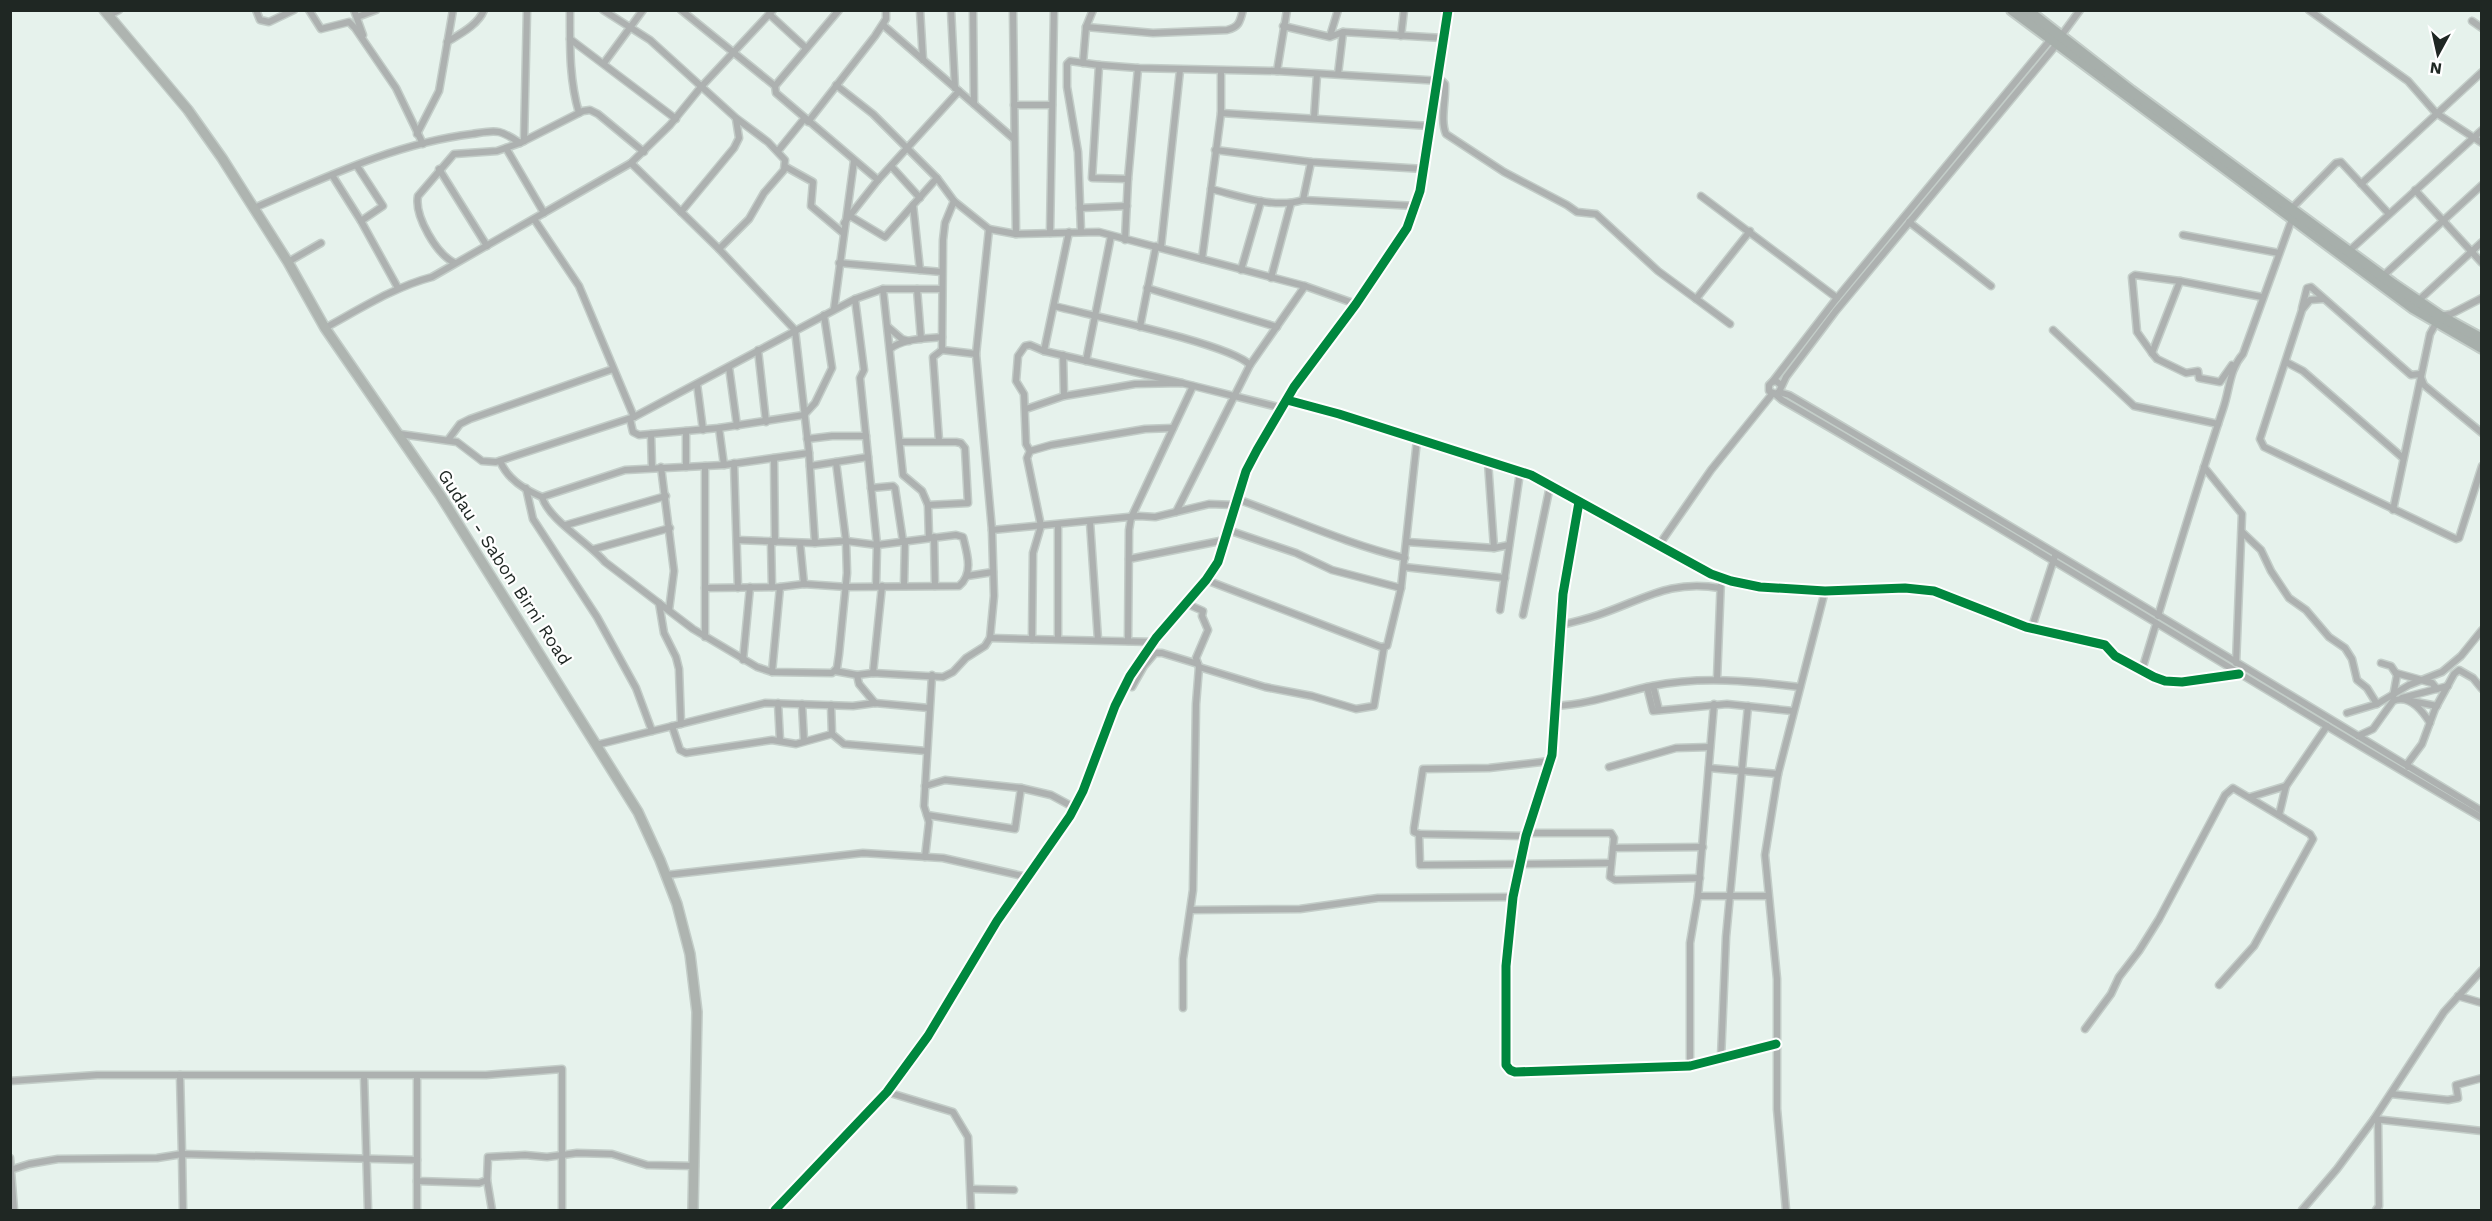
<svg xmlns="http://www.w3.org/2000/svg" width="2492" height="1221" viewBox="0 0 2492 1221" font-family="'Work Sans',sans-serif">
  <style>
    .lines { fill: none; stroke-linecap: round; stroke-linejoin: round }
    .street-casing { stroke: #c3cdc8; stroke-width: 9 }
    .secondary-casing { stroke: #c3cdc8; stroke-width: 11 }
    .primary-casing { stroke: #c3cdc8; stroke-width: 12 }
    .highway-casing { stroke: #c3cdc8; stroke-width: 14 }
    .street { stroke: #adb1b0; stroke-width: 6 }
    .secondary { stroke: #aab1ae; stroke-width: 8 }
    .primary { stroke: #aeb4b0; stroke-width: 9 }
    .highway { stroke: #a7afab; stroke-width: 10 }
    .cycleway-casing { stroke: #fff; stroke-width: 13 }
    .cycleway { stroke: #00873e; stroke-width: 9 }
    .labels { text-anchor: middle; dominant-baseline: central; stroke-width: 4.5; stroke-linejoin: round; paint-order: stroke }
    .street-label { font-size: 18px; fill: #1f2723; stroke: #fff }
  </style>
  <rect width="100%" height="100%" fill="#e6f2ec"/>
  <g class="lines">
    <defs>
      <g id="street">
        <path d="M256,10L260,20L269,22L294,10"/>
        <path d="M309,10L321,29L349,22L355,28L396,88L423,144"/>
        <path d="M354,10L363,35"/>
        <path d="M570,10C570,45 569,79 579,113"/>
        <path d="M603,10L650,40L736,118L768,142L785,160L784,170L764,193L749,219L719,249"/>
        <path d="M681,10L775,86L776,93L878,180"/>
        <path d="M920,10L923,60"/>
        <path d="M951,10L955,88"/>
        <path d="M973,10L974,104"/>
        <path d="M1013,10L1016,234"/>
        <path d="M2309,10L2408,81L2436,113L2482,143"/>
        <path d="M769,14L806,48"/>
        <path d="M109,15L119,10"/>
        <path d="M357,17L376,10"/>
        <path d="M2472,21L2482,28"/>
        <path d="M883,25L1014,139"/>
        <path d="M1283,26L1330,37L1343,32L1443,38"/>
        <path d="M1086,27L1153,33L1227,30C1239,27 1240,22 1243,10"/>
        <path d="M1330,36L1338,10"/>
        <path d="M1401,36L1404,10"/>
        <path d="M2061,36L2080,10"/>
        <path d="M570,39L676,119"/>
        <path d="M447,42C460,34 478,25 484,10"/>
        <path d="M604,63L643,10"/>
        <path d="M1083,63L1086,27L1093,10"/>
        <path d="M1277,71L1287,10"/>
        <path d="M1338,74L1343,32"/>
        <path d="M836,85L873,114L937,178L954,201L989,229L1016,234L1099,232L1305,286L1356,304"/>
        <path d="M775,86L839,10"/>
        <path d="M1014,105H1052"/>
        <path d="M1221,113L1430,126"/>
        <path d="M1314,118L1317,74"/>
        <path d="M808,122L875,36L886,19V10"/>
        <path d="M417,134L439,91L453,10"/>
        <path d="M524,141L527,10"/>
        <path d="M506,148L544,213"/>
        <path d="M1215,150L1311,162L1424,169"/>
        <path d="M778,151L804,119"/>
        <path d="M631,163L718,248L795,330L809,453L815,543"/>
        <path d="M357,166L383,206L361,221"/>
        <path d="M891,166L920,198"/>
        <path d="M786,167L813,182L811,206L843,233"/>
        <path d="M439,169L487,246"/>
        <path d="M332,175L361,221L398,288"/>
        <path d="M1128,179L1092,178L1099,65L1138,68L1277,71L1442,81L1445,84C1446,100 1440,120 1446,134L1504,172L1567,205L1577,212L1596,214L1658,271L1730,324"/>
        <path d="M2361,184L2482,72"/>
        <path d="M1211,189C1240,196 1274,209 1303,200L1311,162"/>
        <path d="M2415,190L2482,263"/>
        <path d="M1701,196L1837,298"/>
        <path d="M1303,200L1416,206"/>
        <path d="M254,208C324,178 396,143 472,134C480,133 491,130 499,132C507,134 514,139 520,143"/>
        <path d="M1080,208L1127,206"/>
        <path d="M2291,209L2336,163L2341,162L2389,214"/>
        <path d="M681,212L734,148L739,138L736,119"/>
        <path d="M850,216L885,237L913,205"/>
        <path d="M534,219L579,286L634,417"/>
        <path d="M1909,222L1991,286"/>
        <path d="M844,223L878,180L959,91"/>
        <path d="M1081,232L1078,152L1067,87V64L1070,61L1099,65"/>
        <path d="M1050,233L1054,10"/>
        <path d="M2183,235L2279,253"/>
        <path d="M1125,240L1128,179L1138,68"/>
        <path d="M1161,247L1180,70"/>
        <path d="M2349,251L2482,130"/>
        <path d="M1202,259L1221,113V71"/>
        <path d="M288,262L321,243"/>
        <path d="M455,263C437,255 414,216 418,196L454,154L497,151L520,143L583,111L590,110L598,114L644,152"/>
        <path d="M839,263L942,272"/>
        <path d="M920,270L913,205L937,178"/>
        <path d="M1241,270L1261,201"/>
        <path d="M2383,276L2482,185"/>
        <path d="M1271,278L1291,203"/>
        <path d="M2180,281L2135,275L2132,277L2137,332L2152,353L2157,359L2186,373L2198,371L2199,378L2220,382L2232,365"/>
        <path d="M1147,288L1277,327"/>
        <path d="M883,289L903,475L922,491L928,505L929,538"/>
        <path d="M917,289L921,339"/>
        <path d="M855,299L864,370L860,378L877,545L876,586"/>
        <path d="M1696,299L1750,231"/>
        <path d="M2323,299L2310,300L2302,310L2260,439L2264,447L2456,539L2459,538L2482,466"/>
        <path d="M2418,301L2482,242"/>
        <path d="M1054,306C1089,315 1231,344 1250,365"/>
        <path d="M2302,308L2307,288L2311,287L2411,375L2420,374"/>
        <path d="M834,309L854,161"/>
        <path d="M888,327L902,339L909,341"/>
        <path d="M1140,327L1156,246"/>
        <path d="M325,328C360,309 394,287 432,277L631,163L670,125L701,87L773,10"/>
        <path d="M2053,330L2134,406L2218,424"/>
        <path d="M890,349C903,338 926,339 942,337"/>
        <path d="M758,350L766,422"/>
        <path d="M942,350L943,240L945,223L954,201"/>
        <path d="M1044,351L1069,232"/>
        <path d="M2152,353L2180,281L2262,297"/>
        <path d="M1063,355L1064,396"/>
        <path d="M1086,361L1111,236"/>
        <path d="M2286,362L2303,371L2403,458"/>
        <path d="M729,367L737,426"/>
        <path d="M2420,375L2424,385L2482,433"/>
        <path d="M1773,381L1837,298L2051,39"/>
        <path d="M697,384L703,430"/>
        <path d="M1781,385L1776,381L1772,382L1769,385V391L1775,394L1779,392L1786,377L1835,312L2057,44"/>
        <path d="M1779,392L1789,395C2021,531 2251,671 2482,811"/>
        <path d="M1775,394L1782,400C2017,535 2247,681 2482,818"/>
        <path d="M1287,400L1339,414L1531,475L1711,574L1731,581L1760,587L1825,591L1905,588L1934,591L2026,627L2105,645L2115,656L2154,677L2165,681L2182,682L2239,674"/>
        <path d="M1026,409L1064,396L1112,388L1135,384L1182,383L1282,408"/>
        <path d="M630,419L633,432L639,435L719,428L804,415L815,403L832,368L824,315"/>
        <path d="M719,428L724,465"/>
        <path d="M686,431V467"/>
        <path d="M400,434L457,442L482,461L496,462L634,417L855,299L883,289H941"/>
        <path d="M651,434L652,468"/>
        <path d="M807,439L832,436H866"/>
        <path d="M448,440L460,424L470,419L613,369"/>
        <path d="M939,441L933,357L942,350L976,354"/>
        <path d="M900,442H956L961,443L965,448L968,503L928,505"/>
        <path d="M1030,451L1026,444L1024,394L1016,381L1018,356L1025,346L1030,345L1044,351L1182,383"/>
        <path d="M774,458L775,542"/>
        <path d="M500,461C507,478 525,490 542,497L625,470L724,465L809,453"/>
        <path d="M1488,462L1494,548"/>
        <path d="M734,463L738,588"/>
        <path d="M705,466V637"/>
        <path d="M810,466L868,457"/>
        <path d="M661,467L674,571L669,610"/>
        <path d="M2204,467L2242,514L2236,663"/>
        <path d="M526,488L533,519L597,617L636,688L652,731"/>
        <path d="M871,488L893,486L895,488L903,541"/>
        <path d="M542,497C549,520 588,542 605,562L693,629L757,667L772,672L832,673L837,668L839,654L847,573L846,541L836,462"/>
        <path d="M1237,499C1293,519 1347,544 1405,558"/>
        <path d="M1579,502L1563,594L1552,755L1526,836L1513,897L1506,966V1065L1510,1070L1515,1072L1690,1066L1776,1044"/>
        <path d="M2393,510L2430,334L2440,316L2451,314L2482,298"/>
        <path d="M1176,512L1250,365L1305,286"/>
        <path d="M1090,522L1098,640"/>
        <path d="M566,525L666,496"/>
        <path d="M1058,525V639"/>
        <path d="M992,530L1139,516L1155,517L1209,504L1235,505"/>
        <path d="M1228,530L1296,553L1332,570L1401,588"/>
        <path d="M2242,532L2261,550L2271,571L2289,598L2306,610L2329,637L2345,648L2352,659L2357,680L2367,688L2377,704"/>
        <path d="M934,537L935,586"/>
        <path d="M771,541L772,587"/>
        <path d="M1407,542L1494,548L1509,545"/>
        <path d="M800,543L804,584"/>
        <path d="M1659,545L1711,470L1773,393"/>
        <path d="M594,549L670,528"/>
        <path d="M1129,559L1225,540"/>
        <path d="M1404,567L1505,578"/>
        <path d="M967,576L993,572"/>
        <path d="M1206,580L1381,647L1387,646L1401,588L1417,440"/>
        <path d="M904,586L905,541"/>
        <path d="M705,588L780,587L804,584L847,587L959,586C974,574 967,553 963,537L956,535L877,545L846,541L815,543L737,540"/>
        <path d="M659,603L664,633L676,657L679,669L681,724"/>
        <path d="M1500,610L1520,472"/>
        <path d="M1523,615L1550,486"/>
        <path d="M2158,616C2179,547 2200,478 2223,409C2230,389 2229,370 2243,354L2292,219"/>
        <path d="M1561,625C1574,622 1586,619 1598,615C1643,600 1670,579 1720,588"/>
        <path d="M2032,627L2055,556"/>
        <path d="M990,638L1154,642"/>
        <path d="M1032,639L1033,553L1041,526L1027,458L1030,451L1051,445L1145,429L1173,428"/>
        <path d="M1128,641L1129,530L1131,518L1193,386"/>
        <path d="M743,660L750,587"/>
        <path d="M2381,663L2391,666L2397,675L2393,697"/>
        <path d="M1199,667L1265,687L1312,696L1356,709L1374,706L1384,647"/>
        <path d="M2142,670L2156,624"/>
        <path d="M835,671L857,675L859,684L875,703"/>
        <path d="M772,672L780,587"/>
        <path d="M873,673L882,586"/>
        <path d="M2396,673L2432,683L2437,689"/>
        <path d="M857,675L873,673L943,677L953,672L966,658L985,646L990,638L994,596L992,530L976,354L989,229"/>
        <path d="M1717,679L1721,578"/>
        <path d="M1126,685L1132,687L1144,666L1155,653H1162L1198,664"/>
        <path d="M1653,686L1659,710"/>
        <path d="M1647,687L1653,711L1727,704L1793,711"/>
        <path d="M2402,698L2448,686"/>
        <path d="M2411,701L2437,706"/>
        <path d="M778,703L780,741"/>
        <path d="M802,704L804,741"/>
        <path d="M831,705L832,734L844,744L926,751"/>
        <path d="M1556,706C1590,704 1619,693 1652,686C1701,676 1751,681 1800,687"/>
        <path d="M2347,713L2377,704L2409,685L2442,672L2461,656L2482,630"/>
        <path d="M672,726L680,750L686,753L772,740L796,744L832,734"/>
        <path d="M2358,736L2373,729L2393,701C2409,694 2422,710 2430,723"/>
        <path d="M596,745L765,703L853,706L875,703L929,708"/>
        <path d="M1550,761L1489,768L1423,769L1414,828V832L1419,834L1420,865L1611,863"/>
        <path d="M1609,767L1676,748L1710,747"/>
        <path d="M2408,767V763L2422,744L2435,709L2454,674L2459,670L2473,678L2482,689"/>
        <path d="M1709,768L1778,774"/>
        <path d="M925,786L945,780L1021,788L1051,795L1075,808"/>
        <path d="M2250,797L2286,786"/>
        <path d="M927,815L1015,829L1021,788"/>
        <path d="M2279,815L2286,786L2327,726"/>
        <path d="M1527,833H1611L1614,838L1610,877L1615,880L1700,878"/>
        <path d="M1419,834L1526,836"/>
        <path d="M1613,848L1703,847"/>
        <path d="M925,857L929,822L924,806L932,675"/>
        <path d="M666,875L863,853L943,858L1027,877"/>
        <path d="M1698,896H1767"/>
        <path d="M1191,910L1300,909L1378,898L1513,897"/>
        <path d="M2458,996L2482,1003"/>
        <path d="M1183,1008V959L1193,890L1196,704L1199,667L1196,658L1208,630L1202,616L1203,611L1185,603"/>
        <path d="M2085,1029L2111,994L2119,977L2139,951L2159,919L2225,795L2233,788L2310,834L2313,839L2254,946L2219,985"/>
        <path d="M1721,1058L1726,937L1748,706"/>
        <path d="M1690,1066V943L1698,896L1714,704"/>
        <path d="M364,1076L368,1210"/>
        <path d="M10,1081L97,1075H180"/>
        <path d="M887,1092L953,1112L968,1137L971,1210"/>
        <path d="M2391,1094L2448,1100L2458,1098L2456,1085L2482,1078"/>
        <path d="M2374,1119L2482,1131"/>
        <path d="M10,1158L14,1210"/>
        <path d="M417,1160V1076"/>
        <path d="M10,1170L29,1164L58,1159L157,1158L182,1154L180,1075H486L562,1069V1210"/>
        <path d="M487,1180L492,1210"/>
        <path d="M971,1189L1014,1190"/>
        <path d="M183,1210L182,1154L417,1160V1181L479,1183L487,1180L488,1157L525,1155L547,1157L577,1153L612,1154L647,1165L695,1166"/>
        <path d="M417,1210V1181"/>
        <path d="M1786,1210L1777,1109V979L1765,855L1778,774L1825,591"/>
        <path d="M2302,1210L2337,1169L2374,1119L2444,1012L2482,970"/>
        <path d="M2376,1210L2379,1206L2378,1120"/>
      </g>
      <path id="secondary" d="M775,1210L887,1092L928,1036L997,921L1070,816L1083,791L1115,706L1130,676L1156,638L1206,580L1218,562L1246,471L1257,450L1294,387L1356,304L1407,228L1420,191L1448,10"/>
      <path id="primary" d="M104,10L188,110L222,158L288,262L325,328L440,495L638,812L660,860L677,904L690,954L697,1012L693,1210"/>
      <g id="highway">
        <path d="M2012,10L2413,308L2482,348"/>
        <path d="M2027,10L2131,91L2393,284L2440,316L2482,339"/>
      </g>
    </defs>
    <use href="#street" class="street-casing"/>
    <use href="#secondary" class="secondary-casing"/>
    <use href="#primary" class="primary-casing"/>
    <use href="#highway" class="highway-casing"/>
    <use href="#street" class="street"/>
    <use href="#secondary" class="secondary"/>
    <use href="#primary" class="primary"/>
    <use href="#highway" class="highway"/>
    <defs>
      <g id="cycleway">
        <path d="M1287,400L1339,414L1531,475L1711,574L1731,581L1760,587L1825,591L1905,588L1934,591L2026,627L2105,645L2115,656L2154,677L2165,681L2182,682L2239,674"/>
        <path d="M1579,502L1563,594L1552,755L1526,836L1513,897L1506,966V1065L1510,1070L1515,1072L1690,1066L1776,1044"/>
        <path d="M775,1210L887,1092L928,1036L997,921L1070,816L1083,791L1115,706L1130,676L1156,638L1206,580L1218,562L1246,471L1257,450L1294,387L1356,304L1407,228L1420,191L1448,10"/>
      </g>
    </defs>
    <use href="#cycleway" class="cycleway-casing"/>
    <use href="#cycleway" class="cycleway"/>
  </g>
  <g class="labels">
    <g class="street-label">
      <text transform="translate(505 567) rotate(57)">Gudau - Sabon Birni Road</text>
    </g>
  </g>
  <rect width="2492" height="1221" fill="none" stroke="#1f2723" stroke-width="24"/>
  <g transform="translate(2438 54) rotate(188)" stroke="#ffffff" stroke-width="4.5" paint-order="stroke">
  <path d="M0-4.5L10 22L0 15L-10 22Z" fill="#1f2723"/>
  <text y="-9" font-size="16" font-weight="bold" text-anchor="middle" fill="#1f2723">N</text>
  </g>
</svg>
